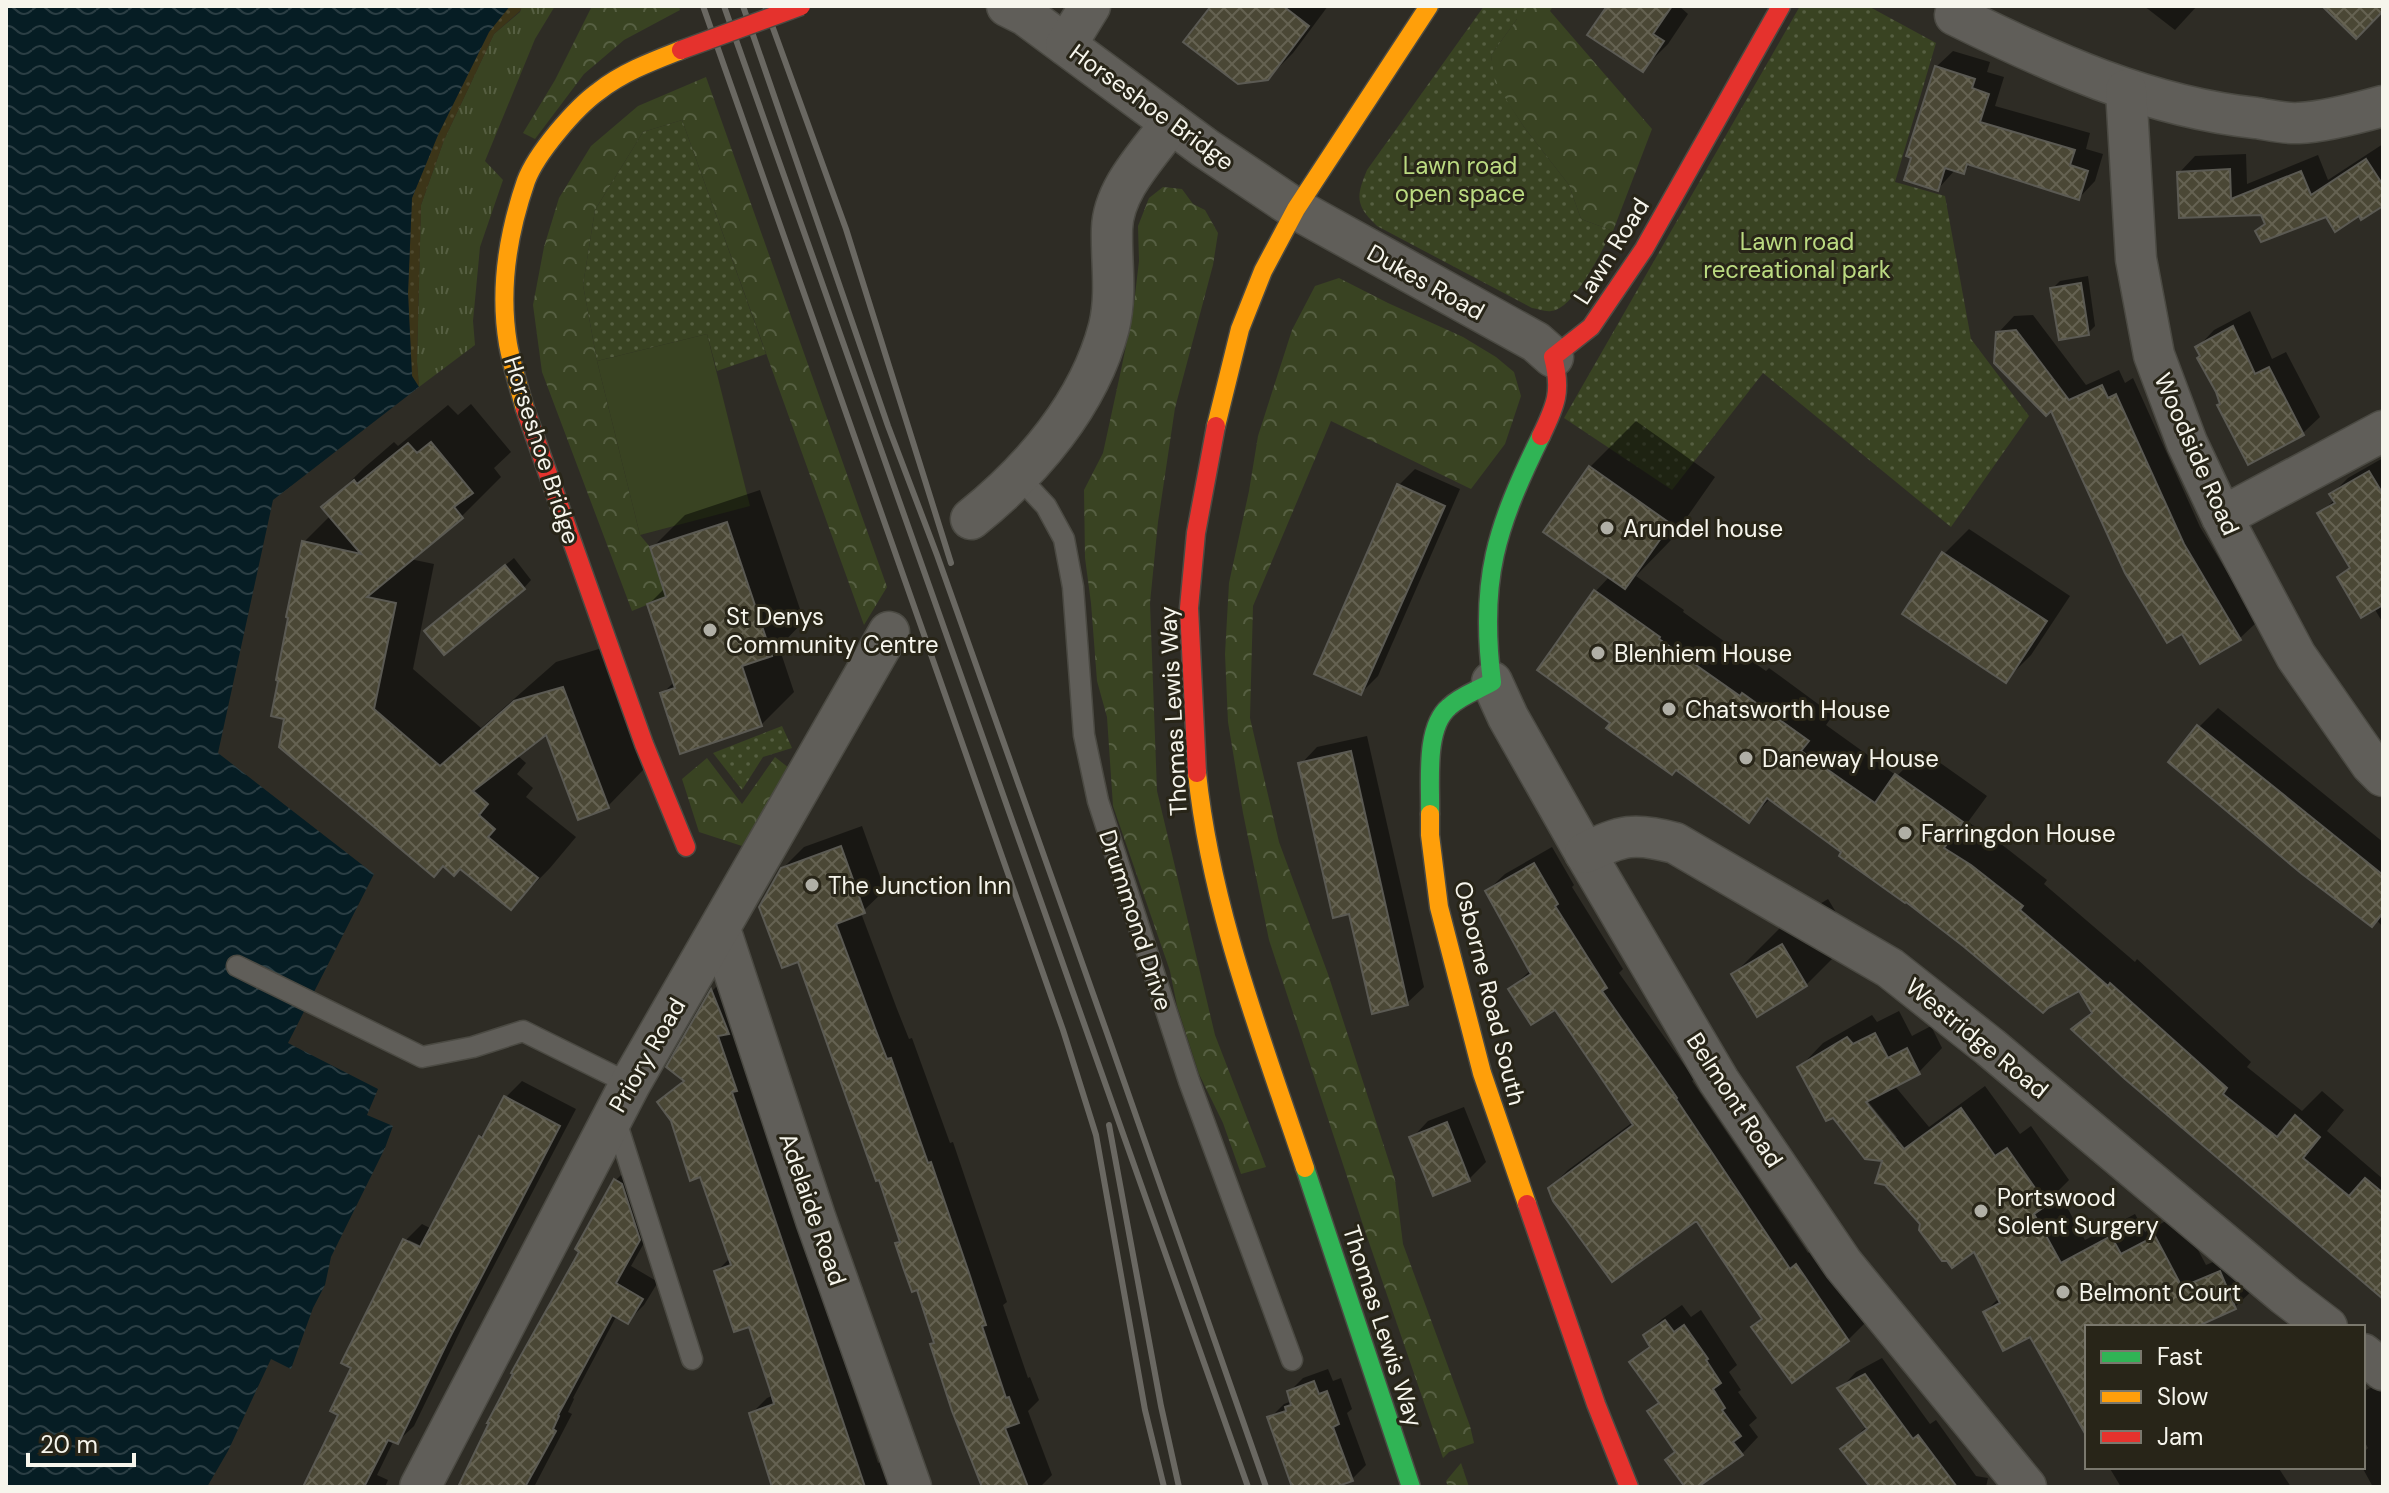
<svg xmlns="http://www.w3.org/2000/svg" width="2389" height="1493" viewBox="0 0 2389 1493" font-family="'DM Sans',sans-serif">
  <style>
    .grass { fill: url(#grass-tufts) }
    .forest { fill: url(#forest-crowns) }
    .sand { fill: url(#sand-dots) }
    .park { fill: url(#park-dots) }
    .garden { fill: #394322 }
    .water { fill: url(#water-waves) }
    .shadow { fill: #0007; fill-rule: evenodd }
    .building { fill: url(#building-cross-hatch); stroke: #5b5a53; stroke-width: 2 }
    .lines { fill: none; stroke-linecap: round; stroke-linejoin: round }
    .lane-casing { stroke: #4b4a43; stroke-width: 23 }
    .street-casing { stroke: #4b4a43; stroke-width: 43 }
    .fast-casing { stroke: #4b4a43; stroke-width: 21 }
    .slow-casing { stroke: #4b4a43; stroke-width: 21 }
    .jam-casing { stroke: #4b4a43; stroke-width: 21 }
    .lane { stroke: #605e59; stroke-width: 20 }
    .street { stroke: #605e59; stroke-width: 40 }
    .fast { stroke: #30b455; stroke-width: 18 }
    .slow { stroke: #ff9f0a; stroke-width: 18 }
    .jam { stroke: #e5322d; stroke-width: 18 }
    .rail { stroke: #6a6862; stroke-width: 6 }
    .jam-bridge-casing { stroke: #4b4a43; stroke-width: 21; stroke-linecap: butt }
    .jam-bridge { stroke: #e5322d; stroke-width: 18 }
    .poi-dot { fill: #b0afa6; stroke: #282518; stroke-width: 3 }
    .labels { text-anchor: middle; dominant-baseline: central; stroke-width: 6; stroke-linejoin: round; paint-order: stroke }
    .street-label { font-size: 24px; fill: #f6f5ec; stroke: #282518 }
    .park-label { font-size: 24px; fill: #bbda81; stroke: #282518 }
    .poi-label { font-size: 24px; fill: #f6f5ec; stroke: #282518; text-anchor: start }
  </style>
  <defs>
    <pattern id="grass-tufts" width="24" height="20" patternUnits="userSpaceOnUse" patternTransform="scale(2)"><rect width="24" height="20" fill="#394322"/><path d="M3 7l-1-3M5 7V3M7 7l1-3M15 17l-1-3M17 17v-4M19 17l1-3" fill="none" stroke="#565f42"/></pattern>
    <pattern id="forest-crowns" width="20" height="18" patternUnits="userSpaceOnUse" patternTransform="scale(2)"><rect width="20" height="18" fill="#394322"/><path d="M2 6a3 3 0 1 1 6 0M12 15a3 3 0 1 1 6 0" fill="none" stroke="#565f42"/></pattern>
    <pattern id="sand-dots" width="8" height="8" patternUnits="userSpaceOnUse" patternTransform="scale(2)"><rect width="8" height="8" fill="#3c3518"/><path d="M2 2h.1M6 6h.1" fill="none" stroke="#4f492e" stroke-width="1.8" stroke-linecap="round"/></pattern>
    <pattern id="park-dots" width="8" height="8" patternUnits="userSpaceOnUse" patternTransform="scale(2)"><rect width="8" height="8" fill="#394322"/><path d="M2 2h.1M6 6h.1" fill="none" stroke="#565f42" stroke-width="1.8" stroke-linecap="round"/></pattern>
    <pattern id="water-waves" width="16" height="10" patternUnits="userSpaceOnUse" patternTransform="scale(2)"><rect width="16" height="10" fill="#061d24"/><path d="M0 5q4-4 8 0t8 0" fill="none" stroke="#2b3e44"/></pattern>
    <pattern id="building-cross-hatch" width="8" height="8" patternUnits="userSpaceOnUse" patternTransform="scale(2)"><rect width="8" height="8" fill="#4a4735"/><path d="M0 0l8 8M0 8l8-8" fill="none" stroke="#656252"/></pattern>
  </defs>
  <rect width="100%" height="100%" fill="#2e2c25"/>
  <path class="grass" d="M522,6H555L535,39L485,161L503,180L480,247L473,321L475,345L419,387L417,362L421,205L444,140L494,34L520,12Z"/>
  <g class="forest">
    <path d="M592,6H679L680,10L624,40L584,74L535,139L523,133L555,80Z"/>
    <path d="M1517,6H1553L1550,11L1652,129L1613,231L1581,219L1569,185L1524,127L1494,82L1491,55L1517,19Z"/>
    <path d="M706,77L887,587L864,625L682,120L643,132L595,210L583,285L597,361L640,535L650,547L666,597L632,611L542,372L533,305L544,247L559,198L591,146L638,106Z"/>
    <path d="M1163,187L1182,189L1193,204L1205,210L1218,233L1213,265L1175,408L1158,522L1150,603L1157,791L1215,1035L1266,1167L1241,1174L1223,1123L1199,1074L1177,1006L1170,971L1113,806L1107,717L1097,681L1091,603L1085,558L1084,490L1103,453L1121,370L1133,312L1139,261L1138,226L1149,198Z"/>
    <path d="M1339,278L1388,303L1463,337L1496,357L1514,372L1521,396L1505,444L1471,489L1331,421L1253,606L1250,718L1279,842L1328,974L1395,1180L1403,1244L1470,1426L1474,1443L1449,1452L1443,1458L1362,1222L1269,940L1243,813L1228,722L1225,654L1229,583L1249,491L1258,436L1292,330L1315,286Z"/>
    <path d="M775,757L789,768L742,846L699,832L682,779L707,758L742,804Z"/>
    <path d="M1461,1463L1469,1487H1448L1446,1481Z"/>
  </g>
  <path class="sand" d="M510,6H522L520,11L494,34L444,140L421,205L417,362L419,387L412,376L408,293L412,198L438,135L489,32Z"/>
  <g class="park">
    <path d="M1484,6H1517V19L1491,55L1495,82L1524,127L1569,185L1581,219L1613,231C1601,250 1575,309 1551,311C1546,312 1538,309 1532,308L1377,226C1355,205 1356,197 1367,170Z"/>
    <path d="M1800,6H1868L1936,43L1895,182L1945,196L1971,339L2029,416L1951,527L1763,373L1672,490L1564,418Z"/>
    <path d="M682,120L766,354L717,371L707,334L597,361L583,285L595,210L643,132Z"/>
    <path d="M782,726L792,748L763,757L742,790L713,753Z"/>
  </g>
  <path class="garden" d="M707,334L750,506L640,535L597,361Z"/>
  <path class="water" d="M6,6H510L489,32L438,135L412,198L408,293L412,376L419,387L273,500L218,753L374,874L288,1043L378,1089L367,1115L393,1126L385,1148L331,1257L325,1285L313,1308L291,1369L271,1359L228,1451L207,1487H6Z"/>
  <g class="shadow">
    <path d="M1213,6H1328L1293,53L1268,78Z"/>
    <path d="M1609,6H1679L1688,14L1668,44L1642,70Z"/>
    <path d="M2144,6H2197L2175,30Z"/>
    <path d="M1953,51L1990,62L1987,72L2004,77L1995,106L2090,133L2086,149L2103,154L2095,181L2079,198L1971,164L1963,172L1955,170L1938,189L1936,67Z"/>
    <path d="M2383,144V203L2257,231L2266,222L2263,213L2181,216L2179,173L2195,156L2246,154L2247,184L2318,155L2328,180Z"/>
    <path d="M2088,276L2095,326L2088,333L2052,289L2060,281Z"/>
    <path d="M2250,311L2272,359L2286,352L2320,417L2303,433L2249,462L2198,347L2214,330Z"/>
    <path d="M2033,315L2086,385L2119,370L2125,383L2133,378L2200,527L2257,622L2240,638L2201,662L2052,407L1998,333L2014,316Z"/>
    <path d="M471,404L511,452L494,468L501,477L462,516L410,559L434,564L413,669L481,728L556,662L602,648L647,766L608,806L547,731L517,755L526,763L517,774L533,788L526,797L576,837L550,868L511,908L287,717L304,542L331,515L324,507L364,468L394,442L398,446L448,405L458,415Z"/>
    <path d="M1636,421L1715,477L1671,540L1636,576L1684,610L1683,612L1766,671L1769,668L1833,715L1826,725L1897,776L1922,750L1987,796L1968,822L1996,840L2047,880L2044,884L2135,962L2137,959L2251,1062L2247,1067L2302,1111L2322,1091L2344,1110L2327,1131L2383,1179V1295L2073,1029L2093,1010L2080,989L1965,945L1771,798L1749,820L1540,670L1596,591L1610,576L1590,467Z"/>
    <path d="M2383,458V623L2374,608L2339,577L2351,566L2320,514L2335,499L2332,494L2348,478Z"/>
    <path d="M1415,469L1460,489L1378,676L1361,693L1399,485Z"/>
    <path d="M760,490L804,621L779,647L794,692L761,725L662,694L675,681L649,604L665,588L652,548L685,515Z"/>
    <path d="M1969,529L2070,596L2031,655L2006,680L1944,554Z"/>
    <path d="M514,558L531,580L524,588L435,623Z"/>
    <path d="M2218,708L2383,842V927L2199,727Z"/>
    <path d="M1367,736L1424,987L1407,1003L1350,912L1301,764L1317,747Z"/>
    <path d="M862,826L885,890L861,913L897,1009L909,1039L912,1038L950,1143L953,1142L1007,1302L1003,1305L1028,1378L1030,1377L1039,1400L1028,1411L1052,1475L1040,1487H985L932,1345L936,1341L918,1288L898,1244L902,1240L782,869L804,847Z"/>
    <path d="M1552,847L1574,885L1572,887L1623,969L1619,973L1694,1079L1692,1081L1808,1253L1815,1248L1866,1322L1848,1340L1792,1380L1753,1327L1763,1317L1699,1221L1550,1188L1568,1170L1633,1122L1555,1008L1510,989L1531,970L1487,891L1505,874Z"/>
    <path d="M1828,899L1852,939L1806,985L1757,1014L1734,974L1780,928Z"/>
    <path d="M728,975L748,1077L878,1463L882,1461L892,1487H801L751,1414L767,1398L774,1395L750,1324L716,1272L730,1258L702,1174L672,1120L659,1102L684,1079L669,1066L713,990Z"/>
    <path d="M1899,1011L1912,1036L1931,1026L1942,1048L1919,1072L1894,1085L1929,1127L1985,1086L2020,1134L2031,1126L2069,1180L2058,1191L2085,1240L2135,1214L2145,1232L2179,1214L2206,1265L2243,1249L2259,1284L2235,1307L2181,1327H2087V1421L2031,1335L1985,1312L1999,1298L1974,1249L1923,1224L1884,1159L1800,1067L1823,1043L1872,1015L1877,1022ZM1861,1093L1897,1137H1892L1858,1095Z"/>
    <path d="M522,1081L576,1109L465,1321L414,1426L397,1442L394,1440L377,1475L388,1480L385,1487H306L340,1414L354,1367L405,1241L422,1224L432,1229L480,1137L489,1128L505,1098ZM409,1240L430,1250L409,1244Z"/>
    <path d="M1464,1107L1486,1162L1469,1179L1434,1194L1412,1138L1428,1121Z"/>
    <path d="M632,1164L656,1222L631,1266L658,1282L644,1305L628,1321L617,1315L573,1398L574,1399L568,1412L572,1414L534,1487H460L582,1251L616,1180Z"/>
    <path d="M1682,1305L1691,1317L1701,1310L1737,1365L1729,1372L1741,1390L1738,1392L1757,1418L1749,1425L1758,1437L1742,1454L1695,1487H1690L1677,1451L1650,1411L1660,1402L1632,1362L1651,1344L1645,1335L1662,1319Z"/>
    <path d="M1882,1358L1930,1424L1936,1420L1976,1476L1988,1478L1986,1487H1873L1843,1449L1867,1426L1840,1389L1856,1372Z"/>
    <path d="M1328,1369L1333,1381L1341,1378L1352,1409L1347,1413L1366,1465L1352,1479L1326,1487H1294L1270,1418L1284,1404L1292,1401L1289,1392L1303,1378Z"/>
    <path d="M2383,1381V1487H2373L2362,1467L2363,1453L2368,1448L2363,1439V1392Z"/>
    <path d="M2109,1467H2278L2291,1487H2121Z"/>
  </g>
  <g class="building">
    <path d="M1211,6H1283L1309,26L1268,80L1238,84L1183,42Z"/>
    <path d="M1607,6H1672L1653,34L1664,41L1643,72L1587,35Z"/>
    <path d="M2322,6H2383V11L2356,39Z"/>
    <path d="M1935,66L1975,79L1972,88L1989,94L1980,122L2075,150L2070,165L2088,171L2079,200L1967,164L1964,174L1945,168L1938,191L1904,180L1911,158L1906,156Z"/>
    <path d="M2366,159L2383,185V206L2361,220L2359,216L2335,232L2326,217L2261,242L2255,231L2265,224L2261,215L2179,218L2177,172L2230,169L2231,199L2301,171L2311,195Z"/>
    <path d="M2081,283L2089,335L2059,340L2050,288Z"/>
    <path d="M2233,326L2255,374L2269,367L2304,435L2248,465L2217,405L2220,404L2216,392L2197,358L2200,356L2195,347Z"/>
    <path d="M2016,330L2069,400L2102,385L2108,398L2116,394L2184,544L2241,640L2200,664L2182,634L2167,643L2125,573L2051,411L2046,416L1994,363L1996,332Z"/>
    <path d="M431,442L473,493L454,507L463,518L367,597L396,603L374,709L440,766L514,701L563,687L609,808L578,820L546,735L473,791L488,804L479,815L495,829L488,837L538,878L511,910L460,869L454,876L443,866L434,877L279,747L284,719L271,716L278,681L276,680L288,618L286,617L302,541L361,554L321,507L354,480L357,484L408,443L417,453Z"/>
    <path d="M1589,466L1671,524L1625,589L1543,532Z"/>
    <path d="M2369,471L2383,494V605L2361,618L2337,577L2350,568L2317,513L2335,503L2329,494Z"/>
    <path d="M1397,484L1445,506L1361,695L1314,674Z"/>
    <path d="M727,522L772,656L742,666L762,726L680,754L660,693L675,688L647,604L666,597L650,547Z"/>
    <path d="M1942,552L2047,621L2006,683L1902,614Z"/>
    <path d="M505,565L525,589L444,655L424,631Z"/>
    <path d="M1594,590L1660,637L1659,639L1740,696L1742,693L1809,741L1801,751L1875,803L1895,774L1963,822L1944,848L1971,865L2023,906L2020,910L2108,986L2110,983L2227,1088L2223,1094L2277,1137L2295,1115L2320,1137L2303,1158L2349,1196L2365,1178L2383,1193V1299L2125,1079L2071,1029L2092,1013L2079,991L2048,1008L2043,1013L1963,946L1906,902L1905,903L1839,856L1841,852L1767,798L1749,823L1676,770L1672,775L1606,728L1610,723L1537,670Z"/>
    <path d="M2197,725L2383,875V913L2372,927L2302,874L2168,762Z"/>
    <path d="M1351,751L1408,1005L1372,1014L1349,914L1333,918L1298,763Z"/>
    <path d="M841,846L865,913L836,924L876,1031L887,1059L891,1058L928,1163L931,1162L969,1273L986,1325L982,1326L1006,1398L1009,1397L1019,1423L1005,1428L1028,1487H982L952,1411L930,1344L934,1343L917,1290L912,1292L904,1270L895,1243L900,1242L879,1180L876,1181L798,962L782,968L759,907L781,868Z"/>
    <path d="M1534,863L1558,904L1555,906L1607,988L1602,991L1677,1098L1676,1099L1790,1269L1796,1264L1849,1341L1792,1383L1751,1327L1762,1319L1697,1222H1695L1612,1282L1553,1201L1548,1188L1633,1125L1555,1010L1531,1025L1508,989L1531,974L1485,891Z"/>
    <path d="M1782,944L1807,986L1757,1017L1731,974Z"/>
    <path d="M711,989L729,1034L718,1036L737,1091L732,1092L865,1487H772L749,1413L774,1404L770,1390L749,1327L734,1332L714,1271L731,1265L700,1177L690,1181L671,1121L657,1102L684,1081L666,1067Z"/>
    <path d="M1875,1033L1888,1058L1907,1048L1920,1074L1866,1102L1904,1149L1961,1108L1995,1156L2007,1148L2047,1205L2034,1214L2061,1263L2111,1236L2121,1254L2155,1236L2182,1287L2220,1271L2236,1309L2196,1327H2087V1437L2030,1337L2003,1351L1983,1312L2000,1303L1974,1252L1952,1268L1947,1261H1942L1919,1230L1920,1224L1885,1185L1875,1183L1882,1161L1865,1159L1833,1118L1826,1121L1797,1067L1847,1037L1853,1044Z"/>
    <path d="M504,1096L560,1126L449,1339L398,1444L388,1440L364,1487H303L338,1415L330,1411L351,1368L341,1363L403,1239L420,1247L479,1136L482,1138Z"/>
    <path d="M1447,1122L1470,1181L1433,1196L1409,1137Z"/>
    <path d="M614,1179L622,1184L640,1240L616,1283L643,1299L628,1324L612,1315L558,1415L559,1416L553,1429L556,1431L525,1487H458L489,1423H487L513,1374L511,1373L579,1252L575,1249Z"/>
    <path d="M1665,1320L1674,1332L1684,1325L1708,1359L1706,1360L1721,1383L1713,1389L1725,1408L1722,1410L1741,1436L1733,1442L1743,1455L1698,1487H1685L1665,1460L1675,1452L1647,1411L1659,1403L1629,1362L1650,1347L1643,1335Z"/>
    <path d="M1865,1374L1913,1439L1918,1435L1957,1487H1870L1840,1449L1867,1429L1837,1388Z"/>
    <path d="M1314,1381L1319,1394L1327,1391L1339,1424L1333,1427L1353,1481L1335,1487H1292L1267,1417L1286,1411L1285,1407L1291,1405L1287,1391Z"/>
  </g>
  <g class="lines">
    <defs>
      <g id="lane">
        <path d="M1019,477L1046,506L1064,539L1073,587L1084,735L1098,801L1189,1081L1292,1360"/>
        <path d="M237,966L422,1057L473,1047L523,1031L630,1084"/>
        <path d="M615,1118L692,1359"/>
      </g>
      <g id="street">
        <path d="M1007,6L1025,15L1205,148L1296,209L1536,342L1553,357"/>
        <path d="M1955,15C2050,62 2149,107 2256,118C2270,120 2285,124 2299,123C2325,122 2358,113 2383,106"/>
        <path d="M1066,45L1090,6"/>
        <path d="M2126,90L2136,259L2154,355L2187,443L2222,517L2296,656L2371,764L2383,776"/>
        <path d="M2222,517L2383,431"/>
        <path d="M971,519C1032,470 1089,404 1109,327C1117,293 1111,262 1112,229C1113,189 1149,154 1171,123"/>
        <path d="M1492,682L1508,717L1585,853L1719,1081L1843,1264L2026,1487"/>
        <path d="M1585,853C1622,835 1634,832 1675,843L1890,968L1990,1047L2285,1295L2327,1327"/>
        <path d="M720,929L816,1220L911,1487"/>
        <path d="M2363,1354L2383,1370"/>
        <path d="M420,1487L630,1084L889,632"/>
      </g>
      <g id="fast">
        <path d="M1430,814C1431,784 1424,728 1449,707C1460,696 1478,690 1492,682C1479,579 1496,528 1541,436"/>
        <path d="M1305,1168L1411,1487"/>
      </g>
      <g id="slow">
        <path d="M525,409C519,388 512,366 508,344C499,290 508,233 526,181C536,154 575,108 599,91C623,72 653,61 681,50"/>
        <path d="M1216,426L1240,329L1263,271L1296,209L1429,6"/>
        <path d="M1197,773C1211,909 1262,1039 1305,1168"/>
        <path d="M1430,814V835L1439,907L1482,1073L1527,1204"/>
      </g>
      <g id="jam">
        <path d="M525,409L644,744L686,847"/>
        <path d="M1541,436C1556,405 1562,391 1553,357L1591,327L1644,249L1781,6"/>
        <path d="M1197,773L1189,608L1196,533L1216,426"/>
        <path d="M1527,1204L1596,1404L1629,1487"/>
      </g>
    </defs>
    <use href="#lane" class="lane-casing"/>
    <use href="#street" class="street-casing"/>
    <use href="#fast" class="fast-casing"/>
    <use href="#slow" class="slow-casing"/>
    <use href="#jam" class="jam-casing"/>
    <use href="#lane" class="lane"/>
    <use href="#street" class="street"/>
    <use href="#fast" class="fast"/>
    <use href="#slow" class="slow"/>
    <use href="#jam" class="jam"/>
    <g class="rail">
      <path d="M703,6L1063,1030L1096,1135L1145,1410L1164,1487"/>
      <path d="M724,6L1248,1487"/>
      <path d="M743,6L888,426L937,555L1107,1033L1266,1487"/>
      <path d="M765,6L846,229L951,563"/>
      <path d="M1109,1125L1161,1406L1179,1487"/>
    </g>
    <defs>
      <path id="jam-bridge" d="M681,50L801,6"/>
    </defs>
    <use href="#jam-bridge" class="jam-bridge-casing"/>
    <use href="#jam-bridge" class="jam-bridge"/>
  </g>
  <g class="poi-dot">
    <circle cx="1607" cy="528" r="8"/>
    <circle cx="710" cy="630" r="8"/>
    <circle cx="1598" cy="653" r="8"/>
    <circle cx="1669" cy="709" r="8"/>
    <circle cx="1746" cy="758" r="8"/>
    <circle cx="1905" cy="833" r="8"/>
    <circle cx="812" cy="885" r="8"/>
    <circle cx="1981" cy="1211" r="8"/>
    <circle cx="2063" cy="1292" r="8"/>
  </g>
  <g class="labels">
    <g class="street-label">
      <text transform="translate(1152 107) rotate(36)">Horseshoe Bridge</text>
      <text transform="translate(1611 251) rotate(-58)">Lawn Road</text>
      <text transform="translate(1426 282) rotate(29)">Dukes Road</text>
      <text transform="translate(542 450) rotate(72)">Horseshoe Bridge</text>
      <text transform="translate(2197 454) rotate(66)">Woodside Road</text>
      <text transform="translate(1173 711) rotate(-93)">Thomas Lewis Way</text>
      <text transform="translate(1136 920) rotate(72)">Drummond Drive</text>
      <text transform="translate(1490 993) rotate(76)">Osborne Road South</text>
      <text transform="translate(1977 1038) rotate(39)">Westridge Road</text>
      <text transform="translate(647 1055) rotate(-60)">Priory Road</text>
      <text transform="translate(1735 1100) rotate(57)">Belmont Road</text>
      <text transform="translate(813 1209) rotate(71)">Adelaide Road</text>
      <text transform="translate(1383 1326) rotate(72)">Thomas Lewis Way</text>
    </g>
    <g class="park-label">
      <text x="1460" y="165">Lawn road<tspan x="1460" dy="28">open space</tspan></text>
      <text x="1797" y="241">Lawn road<tspan x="1797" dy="28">recreational park</tspan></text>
    </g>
    <g class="poi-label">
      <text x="1623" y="528">Arundel house</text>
      <text x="726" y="616">St Denys<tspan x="726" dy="28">Community Centre</tspan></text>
      <text x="1614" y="653">Blenhiem House</text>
      <text x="1685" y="709">Chatsworth House</text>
      <text x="1762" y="758">Daneway House</text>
      <text x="1921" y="833">Farringdon House</text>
      <text x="828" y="885">The Junction Inn</text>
      <text x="1997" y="1197">Portswood<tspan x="1997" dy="28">Solent Surgery</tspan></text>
      <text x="2079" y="1292">Belmont Court</text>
    </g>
  </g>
  <rect width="2389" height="1493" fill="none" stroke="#f6f5ec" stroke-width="16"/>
  <rect x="2085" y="1325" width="280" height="144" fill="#282518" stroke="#7a786d" stroke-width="2"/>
  <rect x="2101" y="1351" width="40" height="12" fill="#30b455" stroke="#7a786d" stroke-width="2"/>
  <text x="2157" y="1365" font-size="24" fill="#f6f5ec">Fast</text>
  <rect x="2101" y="1391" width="40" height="12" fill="#ff9f0a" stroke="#7a786d" stroke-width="2"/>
  <text x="2157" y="1405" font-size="24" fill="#f6f5ec">Slow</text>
  <rect x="2101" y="1431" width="40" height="12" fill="#e5322d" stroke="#7a786d" stroke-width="2"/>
  <text x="2157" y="1445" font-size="24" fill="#f6f5ec">Jam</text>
  <path d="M28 1453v12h106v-12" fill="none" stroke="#f6f5ec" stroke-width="4"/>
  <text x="40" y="1453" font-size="24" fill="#f6f5ec" stroke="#282518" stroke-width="6" paint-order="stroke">20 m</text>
</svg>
